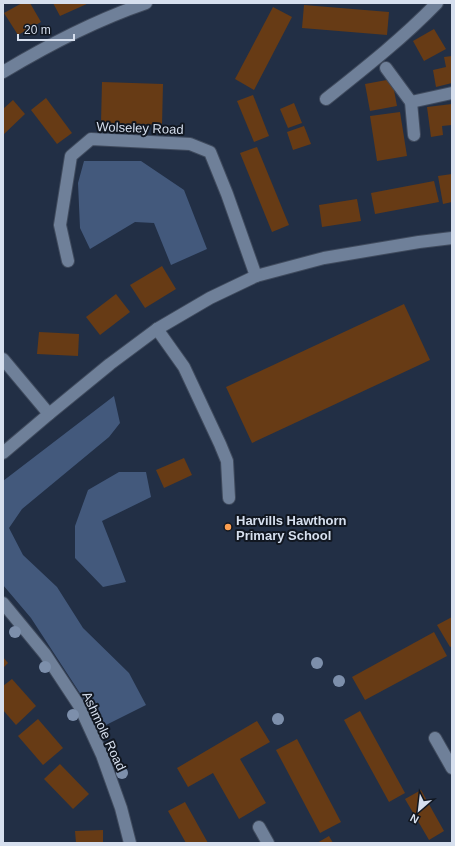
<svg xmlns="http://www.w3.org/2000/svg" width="455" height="846" viewBox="0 0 455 846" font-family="Helvetica,sans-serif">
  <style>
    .green { fill: #43597c }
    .building { fill: #673b15 }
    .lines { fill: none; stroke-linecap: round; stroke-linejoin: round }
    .minor-casing { stroke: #404b5e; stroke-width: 14 }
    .minor { stroke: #6f8099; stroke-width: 12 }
    .tree { fill: #7d8fab }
    .poi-dot { fill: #fb9e50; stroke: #111721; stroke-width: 1.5 }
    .labels { text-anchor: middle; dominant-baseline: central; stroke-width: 4; stroke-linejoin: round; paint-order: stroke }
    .street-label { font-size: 13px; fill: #d6dfee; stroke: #111721 }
    .poi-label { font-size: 13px; font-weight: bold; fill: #d6dfee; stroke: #111721; text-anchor: start }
  </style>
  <rect width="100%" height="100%" fill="#222f45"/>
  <g class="green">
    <path d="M84,161H141L184,190L207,249L171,265L154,223L135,222L90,249L80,228L78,183Z"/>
    <path d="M114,396L120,423L109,437L22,509L9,528L23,555L57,587L83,628L129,673L146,705L102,727L31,618L3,585V481Z"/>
    <path d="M119,472H146L151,497L102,521L126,582L103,587L75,558V526L88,490Z"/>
  </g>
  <g class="building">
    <path d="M22,3H30L41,22L18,35L4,13Z"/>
    <path d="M53,3H89L60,16Z"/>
    <path d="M304,5L389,12L387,35L302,28Z"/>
    <path d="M273,7L292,17L254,90L235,79Z"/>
    <path d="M434,29L446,49L424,61L413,41Z"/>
    <path d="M452,56V83L436,87L433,70L446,67L444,57Z"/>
    <path d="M392,79L397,106L370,111L365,84Z"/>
    <path d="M102,82L163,84L162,125L101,123Z"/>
    <path d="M253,95L269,136L254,142L237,101Z"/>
    <path d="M46,98L72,133L57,144L31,110Z"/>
    <path d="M13,100L25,114L3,135V109Z"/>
    <path d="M294,103L302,123L288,128L280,109Z"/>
    <path d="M452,104V125L442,126L443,135L431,137L427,107Z"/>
    <path d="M400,112L407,156L377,161L370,116Z"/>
    <path d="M304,126L311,144L293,150L287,132Z"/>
    <path d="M257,147L289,225L272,232L240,153Z"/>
    <path d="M452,174V202L443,204L438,176Z"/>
    <path d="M434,181L439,202L375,214L371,193Z"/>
    <path d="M357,199L361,221L322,227L319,205Z"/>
    <path d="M162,266L176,289L145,308L130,285Z"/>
    <path d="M116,294L130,312L100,335L86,317Z"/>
    <path d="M404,304L430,360L252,443L226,387Z"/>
    <path d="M39,332L79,334L78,356L37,354Z"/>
    <path d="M184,458L192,475L164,488L156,470Z"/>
    <path d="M452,617V646L450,647L437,625Z"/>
    <path d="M434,632L447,656L365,700L352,677Z"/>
    <path d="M3,657L8,663L3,668Z"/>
    <path d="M12,679L36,706L16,725L3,710V686Z"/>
    <path d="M360,711L405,793L389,802L344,720Z"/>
    <path d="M38,719L63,748L43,765L18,736Z"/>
    <path d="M257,721L270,742L240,759L266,803L239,819L213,773L188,787L177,768Z"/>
    <path d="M297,739L341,822L320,833L276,750Z"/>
    <path d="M60,764L89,794L73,809L44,779Z"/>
    <path d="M421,790L444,831L429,840L405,799Z"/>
    <path d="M185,802L208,843H186L168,811Z"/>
    <path d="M103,830V843H76L75,831Z"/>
    <path d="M329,836L333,843H317Z"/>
  </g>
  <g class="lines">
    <defs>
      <g id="minor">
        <path d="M386,68L411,102L414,135"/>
        <path d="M3,72C48,45 96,20 146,3"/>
        <path d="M326,99C365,68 402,39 437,3"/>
        <path d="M411,102L452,93"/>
        <path d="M256,276L324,258L419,242L452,238"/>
        <path d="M157,329L184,367L220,444L227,461L229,498"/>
        <path d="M3,359L49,414"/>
        <path d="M3,453L49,414L110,364L157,329L210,298L256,276L227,194L210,152L190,144L91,139L71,156L60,225L68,261"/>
        <path d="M3,603L45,654L80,707L102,755L121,808L130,843"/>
        <path d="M435,738L452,768"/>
        <path d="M259,827L268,843"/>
      </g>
    </defs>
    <use href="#minor" class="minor-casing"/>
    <use href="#minor" class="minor"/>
  </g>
  <g class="tree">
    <circle cx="15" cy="632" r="6"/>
    <circle cx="317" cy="663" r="6"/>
    <circle cx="45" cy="667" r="6"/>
    <circle cx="339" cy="681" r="6"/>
    <circle cx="73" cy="715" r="6"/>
    <circle cx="278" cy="719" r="6"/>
    <circle cx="122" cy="773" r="6"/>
  </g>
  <circle class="poi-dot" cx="228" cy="527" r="4"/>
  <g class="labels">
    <g class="street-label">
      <text transform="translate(140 128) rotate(2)">Wolseley Road</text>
      <text transform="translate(104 731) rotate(65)">Ashmole Road</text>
    </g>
    <g class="poi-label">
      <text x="236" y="520">Harvills Hawthorn<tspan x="236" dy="15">Primary School</tspan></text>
    </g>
  </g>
  <rect width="455" height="846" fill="none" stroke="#d6dfee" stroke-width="8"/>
  <g transform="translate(419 810) rotate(208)" stroke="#111721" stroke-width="3" paint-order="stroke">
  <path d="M0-3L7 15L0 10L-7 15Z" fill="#d6dfee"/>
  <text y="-6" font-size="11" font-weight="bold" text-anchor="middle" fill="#d6dfee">N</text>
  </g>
  <path d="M18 34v6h56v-6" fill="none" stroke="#d6dfee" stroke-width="2"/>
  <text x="24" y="34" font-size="12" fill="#d6dfee" stroke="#111721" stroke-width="3" paint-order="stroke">20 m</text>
</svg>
